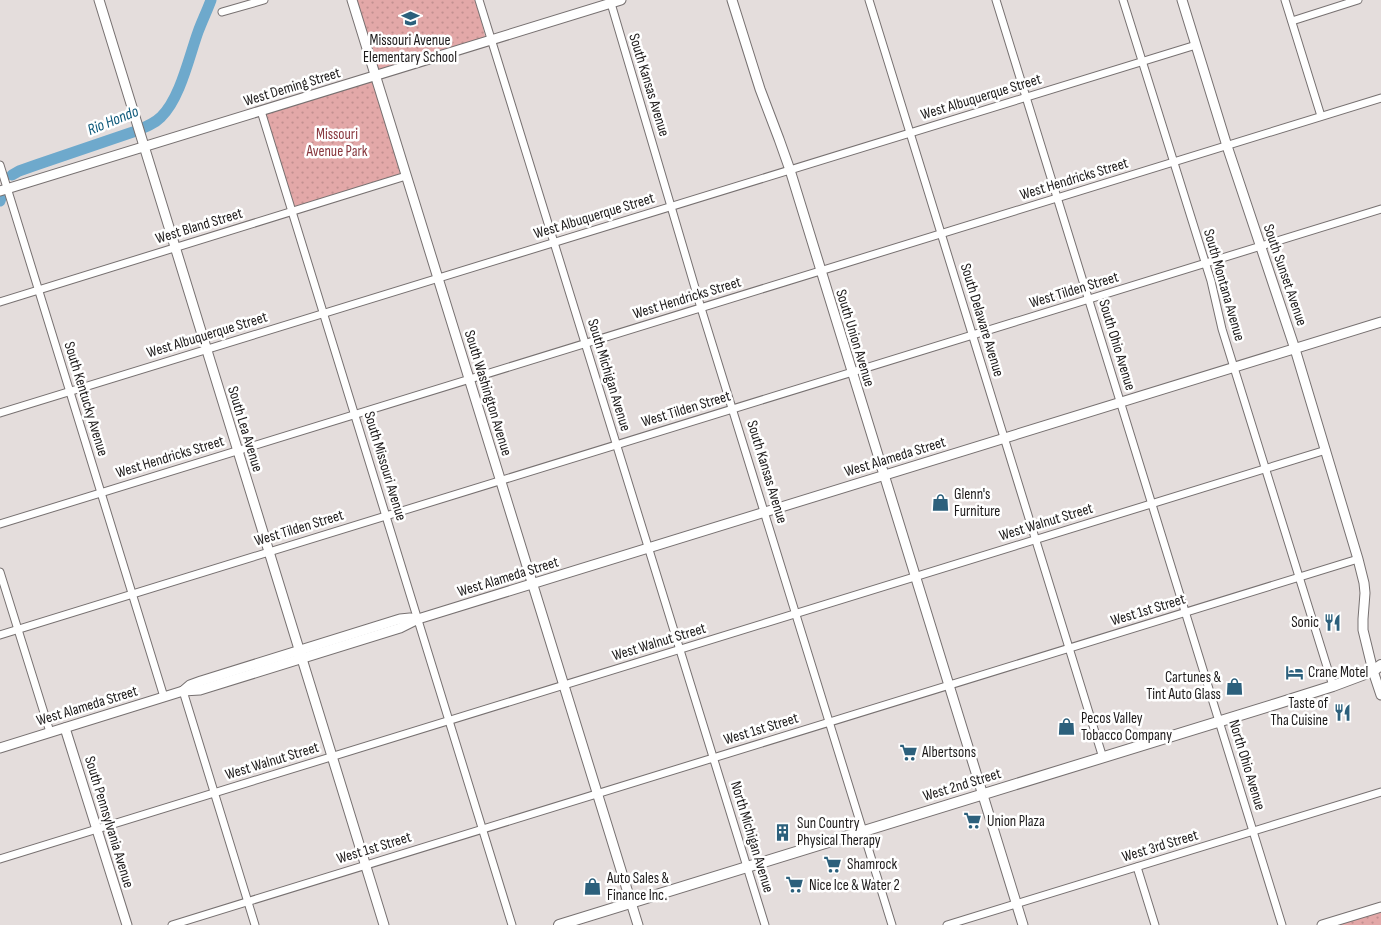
<svg xmlns="http://www.w3.org/2000/svg" width="1381" height="925" viewBox="0 0 1381 925" font-family="'Sofia Sans Condensed',sans-serif">
  <style>
    .grass { fill: url(#grass-dots) }
    .lines { fill: none; stroke-linecap: round; stroke-linejoin: round }
    .river { stroke: #6ea9cc; stroke-width: 11 }
    .minor-casing { stroke: #777171; stroke-width: 9 }
    .tertiary-casing { stroke: #777171; stroke-width: 11 }
    .secondary-casing { stroke: #777171; stroke-width: 11 }
    .primary-casing { stroke: #777171; stroke-width: 12 }
    .minor { stroke: #fff; stroke-width: 7 }
    .tertiary { stroke: #fff; stroke-width: 9 }
    .secondary { stroke: #fff; stroke-width: 9 }
    .primary { stroke: #fff; stroke-width: 10 }
    .labels { text-anchor: middle; dominant-baseline: central; stroke-width: 5; stroke-linejoin: round; paint-order: stroke }
    .poi-label { font-size: 15px; fill: #1d1a1a; stroke: #fff; text-anchor: start }
    .street-label { font-size: 15px; fill: #1d1a1a; stroke: #fff }
    .park-label { font-size: 15px; fill: #88383e; stroke: #fff }
    .water-label { font-size: 16px; font-style: italic; fill: #0b5779; stroke: #fff }
  </style>
  <defs>
    <pattern id="grass-dots" width="8" height="8" patternUnits="userSpaceOnUse" patternTransform="scale(1.25)"><rect width="8" height="8" fill="#e3a8a8"/><path d="M2 2h.1M6 6h.1" fill="none" stroke="#c29090" stroke-width="1.8" stroke-linecap="round"/></pattern>
  </defs>
  <rect width="100%" height="100%" fill="#e4dddc"/>
  <g class="grass">
    <path d="M355,0H476L485,36L491,37L377,73Z"/>
    <path d="M375,76L406,176L292,212L261,111Z"/>
    <path d="M1381,907V925H1322Z"/>
  </g>
  <g class="lines">
    <g class="river">
      <path d="M12,175L19,171L36,165L133,132C143,128 153,125 161,117C180,99 189,57 198,32C202,21 207,11 211,0"/>
      <path d="M0,201L1,198"/>
    </g>
    <defs>
      <g id="minor">
        <path d="M479,0L765,925"/>
        <path d="M610,0L701,308L892,925"/>
        <path d="M869,0L1103,758"/>
        <path d="M996,0L1282,925"/>
        <path d="M1123,0L1211,281L1222,329L1333,686"/>
        <path d="M1285,0L1321,116"/>
        <path d="M222,12L264,0"/>
        <path d="M1292,21L1358,0"/>
        <path d="M261,111L512,925"/>
        <path d="M0,165L164,697"/>
        <path d="M0,302L406,176"/>
        <path d="M0,413L1196,45"/>
        <path d="M0,524L1381,98"/>
        <path d="M0,572L50,732"/>
        <path d="M0,635L1381,209"/>
        <path d="M183,691L255,925"/>
        <path d="M0,859L1326,450"/>
        <path d="M1137,867L1155,925"/>
        <path d="M172,925L1358,559"/>
        <path d="M947,925L1381,792"/>
      </g>
      <g id="tertiary">
        <path d="M99,0L384,925"/>
        <path d="M352,0L638,925"/>
        <path d="M0,191L621,0"/>
        <path d="M1373,671L1381,695"/>
        <path d="M183,691L190,685L201,681L400,619L410,618L418,619"/>
        <path d="M65,728L127,925"/>
        <path d="M0,748L183,691L200,690L400,628L418,619L1381,322"/>
        <path d="M1322,925L1381,907"/>
      </g>
      <g id="secondary">
        <path d="M732,0L760,89L779,139L790,170L1023,925"/>
        <path d="M1182,0L1227,146L1295,349L1358,559L1364,583L1365,593L1363,619V630L1373,671"/>
      </g>
      <path id="primary" d="M559,925L1276,704L1333,686L1373,671L1381,665"/>
    </defs>
    <use href="#minor" class="minor-casing"/>
    <use href="#tertiary" class="tertiary-casing"/>
    <use href="#secondary" class="secondary-casing"/>
    <use href="#primary" class="primary-casing"/>
    <use href="#minor" class="minor"/>
    <use href="#tertiary" class="tertiary"/>
    <use href="#secondary" class="secondary"/>
    <use href="#primary" class="primary"/>
  </g>
  <defs>
    <symbol id="school-bare" viewBox="-9 -9 18 18"><path d="M0-5L7-2L0 1L-7-2ZM-4 1L0 2.5L4 1V4Q0 6-4 4Z" fill="#2c607c" stroke="#fff" stroke-width="2.5" paint-order="stroke"/></symbol>
    <symbol id="shop-bare" viewBox="-9 -9 18 18"><path d="M-5-2.5h2.3a2.7 3.5 0 0 1 5.4 0H5L5.5 6h-11ZM-1.5-2.5h3a1.5 2.3 0 0 0-3 0Z" fill="#2c607c" stroke="#fff" stroke-width="2.5" paint-order="stroke"/></symbol>
    <symbol id="restaurant-bare" viewBox="-9 -9 18 18"><path d="M-5-6h1v4h1v-4h1v4h1v-4h1v5L-1.5 .5V6h-2V.5L-5-1ZM5-6V6H3V1.5H1.5Q1.5-4 5-6Z" fill="#2c607c" stroke="#fff" stroke-width="2.5" paint-order="stroke"/></symbol>
    <symbol id="hotel-bare" viewBox="-9 -9 18 18"><path d="M-6-4.5h1.5V1H6V5H4.5V3h-9V5H-6ZM-4 0a1.8 1.8 0 1 1 3.6 0ZM.5 0V-2.5h3Q6-2.5 6 0Z" fill="#2c607c" stroke="#fff" stroke-width="2.5" paint-order="stroke"/></symbol>
    <symbol id="supermarket-bare" viewBox="-9 -9 18 18"><path d="M-6-5.5h2.5l.6 2H6L4.5 2H-2.5L-4.4-4H-6ZM-1.5 3.2a1.3 1.3 0 1 0 .1 0ZM3 3.2a1.3 1.3 0 1 0 .1 0Z" fill="#2c607c" stroke="#fff" stroke-width="2.5" paint-order="stroke"/></symbol>
    <symbol id="building-bare" viewBox="-9 -9 18 18"><path d="M-4-6H4V6H1V3H-1V6H-4ZM-2.5-4.3h1.7v1.8h-1.7ZM.8-4.3h1.7v1.8H.8ZM-2.5-1h1.7V.8h-1.7ZM.8-1h1.7V.8H.8Z" fill="#2c607c" stroke="#fff" stroke-width="2.5" paint-order="stroke"/></symbol>
  </defs>
  <g fill-rule="evenodd">
    <use href="#school-bare" x="398" y="6" width="25" height="25"/>
    <use href="#shop-bare" x="928" y="490" width="25" height="25"/>
    <use href="#restaurant-bare" x="1320" y="610" width="25" height="25"/>
    <use href="#hotel-bare" x="1282" y="660" width="25" height="25"/>
    <use href="#shop-bare" x="1222" y="674" width="25" height="25"/>
    <use href="#restaurant-bare" x="1330" y="700" width="25" height="25"/>
    <use href="#shop-bare" x="1054" y="714" width="25" height="25"/>
    <use href="#supermarket-bare" x="896" y="740" width="25" height="25"/>
    <use href="#supermarket-bare" x="960" y="808" width="25" height="25"/>
    <use href="#building-bare" x="770" y="820" width="25" height="25"/>
    <use href="#supermarket-bare" x="820" y="852" width="25" height="25"/>
    <use href="#supermarket-bare" x="782" y="872" width="25" height="25"/>
    <use href="#shop-bare" x="580" y="874" width="25" height="25"/>
  </g>
  <g class="labels">
    <g class="poi-label">
      <text x="410" y="40" text-anchor="middle">Missouri Avenue<tspan x="410" dy="17">Elementary School</tspan></text>
      <text x="954" y="494">Glenn's<tspan x="954" dy="17">Furniture</tspan></text>
      <text x="1319" y="622" text-anchor="end">Sonic</text>
      <text x="1308" y="672">Crane Motel</text>
      <text x="1221" y="677" text-anchor="end">Cartunes &amp;<tspan x="1221" dy="17">Tint Auto Glass</tspan></text>
      <text x="1328" y="703" text-anchor="end">Taste of<tspan x="1328" dy="17">Tha Cuisine</tspan></text>
      <text x="1081" y="718">Pecos Valley<tspan x="1081" dy="17">Tobacco Company</tspan></text>
      <text x="922" y="752">Albertsons</text>
      <text x="987" y="821">Union Plaza</text>
      <text x="797" y="823">Sun Country<tspan x="797" dy="17">Physical Therapy</tspan></text>
      <text x="847" y="864">Shamrock</text>
      <text x="607" y="878">Auto Sales &amp;<tspan x="607" dy="17">Finance Inc.</tspan></text>
      <text x="809" y="885">Nice Ice &amp; Water 2</text>
    </g>
    <g class="street-label">
      <text transform="translate(649 85) rotate(73)">South Kansas Avenue</text>
      <text transform="translate(292 87) rotate(-17)">West Deming Street</text>
      <text transform="translate(981 97) rotate(-17)">West Albuquerque Street</text>
      <text transform="translate(1074 179) rotate(-17)">West Hendricks Street</text>
      <text transform="translate(594 216) rotate(-17)">West Albuquerque Street</text>
      <text transform="translate(199 226) rotate(-17)">West Bland Street</text>
      <text transform="translate(1285 275) rotate(71)">South Sunset Avenue</text>
      <text transform="translate(1224 285) rotate(74)">South Montana Avenue</text>
      <text transform="translate(1074 290) rotate(-17)">West Tilden Street</text>
      <text transform="translate(687 298) rotate(-17)">West Hendricks Street</text>
      <text transform="translate(982 320) rotate(73)">South Delaware Avenue</text>
      <text transform="translate(207 335) rotate(-17)">West Albuquerque Street</text>
      <text transform="translate(855 338) rotate(73)">South Union Avenue</text>
      <text transform="translate(1117 345) rotate(73)">South Ohio Avenue</text>
      <text transform="translate(609 375) rotate(73)">South Michigan Avenue</text>
      <text transform="translate(488 393) rotate(73)">South Washington Avenue</text>
      <text transform="translate(86 399) rotate(73)">South Kentucky Avenue</text>
      <text transform="translate(686 409) rotate(-17)">West Tilden Street</text>
      <text transform="translate(245 429) rotate(73)">South Lea Avenue</text>
      <text transform="translate(170 457) rotate(-17)">West Hendricks Street</text>
      <text transform="translate(895 457) rotate(-17)">West Alameda Street</text>
      <text transform="translate(385 466) rotate(73)">South Missouri Avenue</text>
      <text transform="translate(767 472) rotate(73)">South Kansas Avenue</text>
      <text transform="translate(1046 522) rotate(-17)">West Walnut Street</text>
      <text transform="translate(299 528) rotate(-17)">West Tilden Street</text>
      <text transform="translate(508 577) rotate(-17)">West Alameda Street</text>
      <text transform="translate(1148 610) rotate(-17)">West 1st Street</text>
      <text transform="translate(659 642) rotate(-17)">West Walnut Street</text>
      <text transform="translate(87 706) rotate(-17)">West Alameda Street</text>
      <text transform="translate(761 729) rotate(-17)">West 1st Street</text>
      <text transform="translate(272 761) rotate(-17)">West Walnut Street</text>
      <text transform="translate(1247 765) rotate(73)">North Ohio Avenue</text>
      <text transform="translate(962 785) rotate(-17)">West 2nd Street</text>
      <text transform="translate(109 822) rotate(73)">South Pennsylvania Avenue</text>
      <text transform="translate(752 837) rotate(73)">North Michigan Avenue</text>
      <text transform="translate(1160 846) rotate(-17)">West 3rd Street</text>
      <text transform="translate(374 848) rotate(-17)">West 1st Street</text>
    </g>
    <g class="park-label">
      <text x="337" y="134">Missouri<tspan x="337" dy="17">Avenue Park</tspan></text>
    </g>
    <g class="water-label">
      <text transform="translate(113 121) rotate(-22)">Rio Hondo</text>
    </g>
  </g>
</svg>
